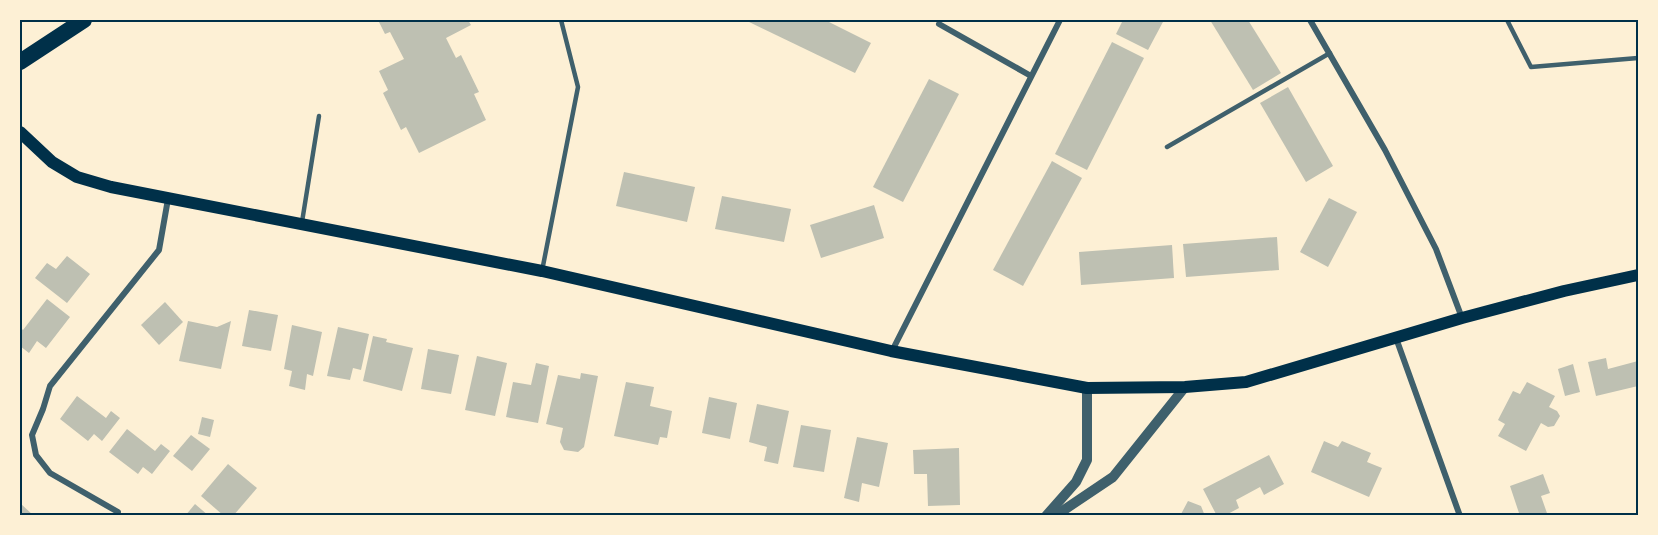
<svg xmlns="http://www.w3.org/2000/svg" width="1658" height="535" viewBox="0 0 1658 535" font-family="'Noto Sans',sans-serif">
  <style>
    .building { fill: #bec0b2 }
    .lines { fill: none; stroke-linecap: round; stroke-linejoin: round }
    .service { stroke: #3f606c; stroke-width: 4.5 }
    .minor { stroke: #3f606c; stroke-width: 6 }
    .tertiary { stroke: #3f606c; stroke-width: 10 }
    .secondary { stroke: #003049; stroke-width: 12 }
    .trunk { stroke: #003049; stroke-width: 16 }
    .neatline { fill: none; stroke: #003049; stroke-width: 2 }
  </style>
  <rect width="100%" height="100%" fill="#fdf0d5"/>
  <g class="building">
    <path d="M378,20H468L471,25L446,38L456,58L461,55L479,92L474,94L486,120L419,153L406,127L401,130L383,93L388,90L379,71L404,59L390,32L385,34Z"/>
    <path d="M745,20H825L871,43L855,73Z"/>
    <path d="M1123,20H1164L1148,50L1116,34Z"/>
    <path d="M1210,20H1248L1281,73L1253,90Z"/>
    <path d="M1112,42L1144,58L1087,170L1055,154Z"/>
    <path d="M929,79L959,94L903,202L873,187Z"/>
    <path d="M1288,87L1333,166L1306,182L1260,103Z"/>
    <path d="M1052,161L1082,178L1023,286L993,270Z"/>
    <path d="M624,172L695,187L687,222L616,206Z"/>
    <path d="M722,196L791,209L784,242L715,229Z"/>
    <path d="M1329,198L1357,212L1328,267L1300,252Z"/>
    <path d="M874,205L884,238L821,258L810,225Z"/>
    <path d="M1277,237L1279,270L1186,277L1183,244Z"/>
    <path d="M1172,245L1174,278L1081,285L1079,252Z"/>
    <path d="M67,256L90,274L67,303L35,278L47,263L56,269Z"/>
    <path d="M47,299L70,317L46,348L37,341L29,353L20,346V327L23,330Z"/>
    <path d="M165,302L183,322L159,345L141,325Z"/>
    <path d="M249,310L278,315L271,351L242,346Z"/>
    <path d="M188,321L217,327L231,321L221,369L179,361Z"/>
    <path d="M292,325L322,332L313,376L307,374L305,390L289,386L292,371L284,369Z"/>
    <path d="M338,327L369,334L361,370L353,368L350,380L327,376Z"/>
    <path d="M373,336L387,339L386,342L413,348L402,391L363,381Z"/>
    <path d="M428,349L459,355L451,394L421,389Z"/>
    <path d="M477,356L507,363L495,416L465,410Z"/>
    <path d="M1606,358L1608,369L1638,361V386L1596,396L1588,362Z"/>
    <path d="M536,363L549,366L538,423L506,417L513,382L531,385Z"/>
    <path d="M1573,364L1580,392L1565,396L1558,369Z"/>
    <path d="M581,373L598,376L584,447L578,452L564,450L560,442L563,428L546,424L558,375L580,379Z"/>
    <path d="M626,382L654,387L650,406L672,411L667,438L660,437L658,445L614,436Z"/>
    <path d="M1527,382L1555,396L1549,407L1557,411L1560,416L1554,426L1548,427L1541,423L1526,451L1498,436L1505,424L1498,420L1513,391L1520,394Z"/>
    <path d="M77,396L106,418L111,411L120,418L102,441L94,434L88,441L60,419Z"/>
    <path d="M709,397L737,403L730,439L702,433Z"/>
    <path d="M757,404L789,411L778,464L764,461L767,447L749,442Z"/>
    <path d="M202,417L214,420L210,437L198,434Z"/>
    <path d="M801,425L831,430L824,472L793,467Z"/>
    <path d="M127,429L155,451L161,444L170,451L152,474L143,467L138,474L109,452Z"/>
    <path d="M191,435L210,449L192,471L173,456Z"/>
    <path d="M857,437L888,443L879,487L862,483L859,502L844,498Z"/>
    <path d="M1324,441L1338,447L1342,441L1371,453L1367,462L1382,468L1369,497L1311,472Z"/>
    <path d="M959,448L960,505L928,506L927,474H914L913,450Z"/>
    <path d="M1269,455L1284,484L1264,495L1260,487L1236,500L1239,508L1224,516H1217L1203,489Z"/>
    <path d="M228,464L257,488L233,516H224L201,496Z"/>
    <path d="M1543,474L1550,493L1541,496L1548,516H1520L1510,486Z"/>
    <path d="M1188,501L1201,506L1205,516H1180Z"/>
    <path d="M20,503L34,516H20Z"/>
    <path d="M195,504L209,516H185Z"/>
  </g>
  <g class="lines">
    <g class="service">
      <path d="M1507,20L1531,67L1638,58"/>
      <path d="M1167,147L1330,53"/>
      <path d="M302,222L319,116"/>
      <path d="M542,271L578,87L561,20"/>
    </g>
    <g class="minor">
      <path d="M1310,20L1385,150L1436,249L1462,318"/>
      <path d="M939,24L1031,76"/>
      <path d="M1396,338L1460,516"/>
      <path d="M892,351L1060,20"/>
      <path d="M117,516L118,512L50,473L36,455L32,435L43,409L50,386L159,250L168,199"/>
    </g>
    <g class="tertiary">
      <path d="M1046,516L1076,482L1087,460V388"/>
      <path d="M1055,516L1113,477L1185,387"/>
    </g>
    <path class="secondary" d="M20,132L52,162L77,177L111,187L542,271L891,351L1087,388L1185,387L1246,382L1462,318L1564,291L1638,275"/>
    <path class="trunk" d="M20,62L84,20"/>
  </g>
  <rect width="1658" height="535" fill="none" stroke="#fdf0d5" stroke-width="42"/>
  <rect x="21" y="21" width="1616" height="493" class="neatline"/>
</svg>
